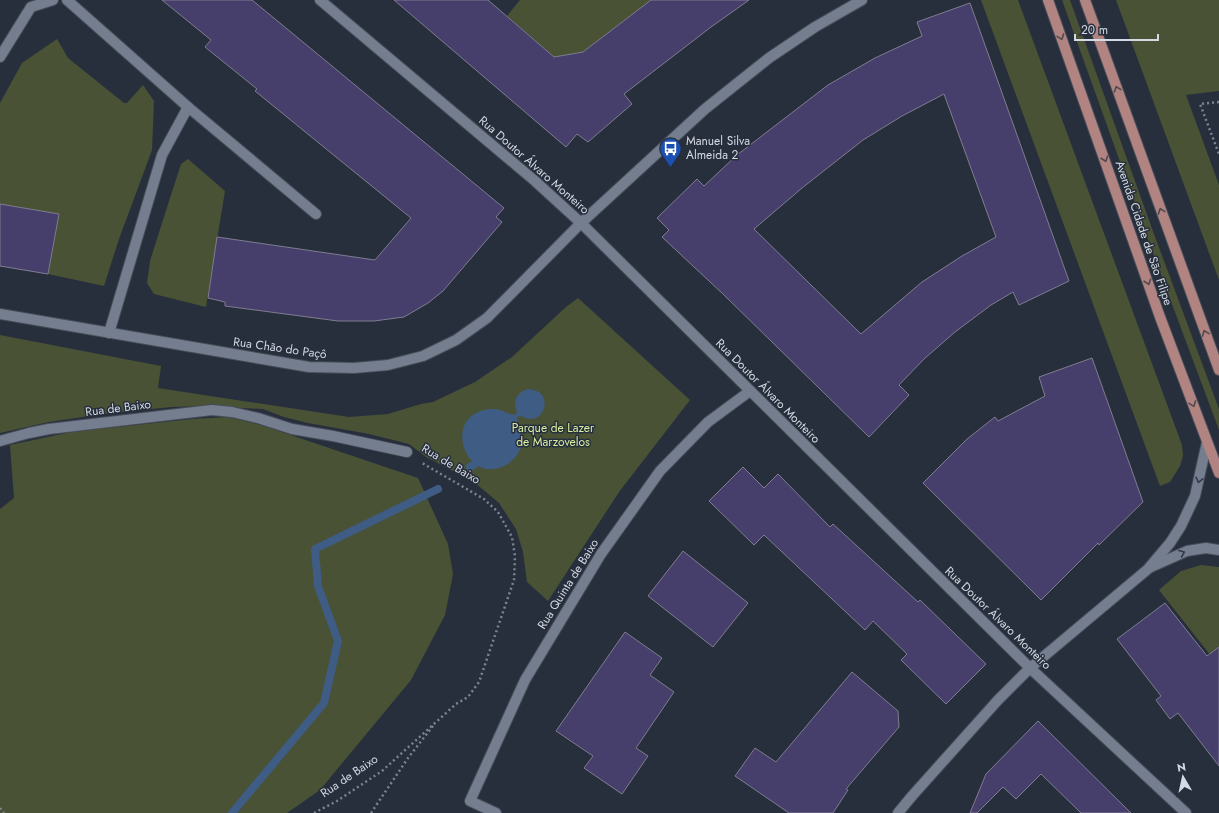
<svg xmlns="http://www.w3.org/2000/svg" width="1219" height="813" viewBox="0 0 1219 813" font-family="Jost,sans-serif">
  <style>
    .green { fill: #495235 }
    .water { fill: #3e5c84 }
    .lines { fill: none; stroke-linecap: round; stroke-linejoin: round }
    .stream { stroke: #3e5c84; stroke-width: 8 }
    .building { fill: #463f6c; stroke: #7f7d8f; fill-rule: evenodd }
    .minor-casing { stroke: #474d59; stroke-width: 12 }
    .major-casing { stroke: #474d59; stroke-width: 12 }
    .path { stroke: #7d8490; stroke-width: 2.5; stroke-dasharray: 2 3; stroke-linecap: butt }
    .minor { stroke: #757e8f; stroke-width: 10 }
    .major { stroke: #b18481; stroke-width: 10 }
    .oneway { stroke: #504851 }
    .oneway2 { stroke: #333b49 }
    .labels { text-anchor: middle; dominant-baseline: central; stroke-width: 3; stroke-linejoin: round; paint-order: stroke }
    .poi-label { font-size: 12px; fill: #d4d9e3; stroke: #272f3d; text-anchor: start }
    .street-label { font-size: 12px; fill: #d4d9e3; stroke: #272f3d }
    .park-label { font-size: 12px; fill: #d7ee9f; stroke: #272f3d }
  </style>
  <rect width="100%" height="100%" fill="#272f3d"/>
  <g class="green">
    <path d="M520,0H651L583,52L554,57L507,16Z"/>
    <path d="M981,0H1018L1182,445L1183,456L1180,466L1170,482L1160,486Z"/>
    <path d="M1062,0H1070L1154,234L1219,409V430L1147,237Z"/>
    <path d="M1116,0H1219V91L1186,95L1219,185V280Z"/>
    <path d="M57,39L68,58L124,103H127L143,85L154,101L152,150L119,239L104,286L48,274L59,214L0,204V103L22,63Z"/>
    <path d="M188,159L225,191L206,307L154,294L147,283L150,261L170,198L181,164Z"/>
    <path d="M578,298L690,400L619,492L548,601L527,582L523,552L516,529L499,503L474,482L426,457L409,444L369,434L308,423L284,417L263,409L207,406L172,407L110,413L49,422L0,433V335L161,366L158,388L349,417L388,414L421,404L433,402L475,382L512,357L566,307Z"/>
    <path d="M228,417L261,425L418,478L448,544L453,574L445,615L411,680L320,790L287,813H0V509L14,498L10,445L71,432L192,419Z"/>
    <path d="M1201,565L1219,567V666L1159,590L1181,571Z"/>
  </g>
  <path class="water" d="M528,389C557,390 544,430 521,416L517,417C517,426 524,434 522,444C520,453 514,460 506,465C465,488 439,412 492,409C500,408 507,414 515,415L517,411C512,401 517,392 528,389Z"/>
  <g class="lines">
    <g class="stream">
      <path d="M470,467L475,464"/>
      <path d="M232,813L324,703L338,641L318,586L315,549L438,489"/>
    </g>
  </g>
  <g class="building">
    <path d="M162,0H252L504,208L496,217L502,222L443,291L428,303L404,317L374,321H338L225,306V302L208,298L217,237L375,260L411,218L255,91L257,89L205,47L211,40Z"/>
    <path d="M394,0H488L554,57L583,52L651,0H749L711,27L624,94L632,104L588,142L577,134L566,147Z"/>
    <path d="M970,3L1069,281L1019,305L1013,292L991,305L955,332L924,359L899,385L909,395L869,437L724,295L662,237L669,230L657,218L697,179L704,186L737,155L828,85L875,58L922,36L917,22ZM944,94L996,237L962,256L922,282L861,334L754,229L802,188L863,140L902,116Z"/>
    <path d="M0,204L59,214L48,274L0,266Z"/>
    <path d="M1092,358L1143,502L1099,545L1098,543L1041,600L923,483L967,439L995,417L998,421L1045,396L1039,377Z"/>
    <path d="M743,467L764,488L778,474L830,527L833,524L918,602L920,600L986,664L946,704L901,660L907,654L873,621L865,630L764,535L754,545L709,501Z"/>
    <path d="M683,551L748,603L713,647L648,596Z"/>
    <path d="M1165,603L1207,656L1219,647V766L1178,713L1170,719L1156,700L1161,696L1117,639Z"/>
    <path d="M625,632L662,658L650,675L674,692L636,748L648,756L622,794L584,768L593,756L556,731Z"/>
    <path d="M852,672L898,711L899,727L846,789L848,790L833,813H789L735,776L755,748L776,762Z"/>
    <path d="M1038,721L1131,813H1081L1041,774L1016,799L1003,787L977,813H970L986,774Z"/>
  </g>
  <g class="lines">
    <defs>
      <g id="minor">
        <path d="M67,0L188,107L316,214"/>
        <path d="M320,0L535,181L581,223L1030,668L1186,813"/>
        <path d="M0,57L31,7L53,0"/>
        <path d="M0,314L309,367L354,368L388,365L423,356L456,340L487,318L581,223L705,109L769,58L815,27L862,0"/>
        <path d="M109,333L162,155L188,107"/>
        <path d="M0,441L29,433L49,429L212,410L232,412L258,418L292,429L333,436L407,452"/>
        <path d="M1151,567L1187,551L1206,548L1219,550"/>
        <path d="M496,813L470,801L525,680L601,554L660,471L708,422L750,391"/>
        <path d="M898,813L912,796L998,700L1030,668L1148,569L1170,543L1181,526L1195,496L1207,442"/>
      </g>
      <g id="major">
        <path d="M1048,0L1160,317L1219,473"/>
        <path d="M1085,0L1219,370"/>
      </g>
    </defs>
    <use href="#minor" class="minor-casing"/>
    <use href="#major" class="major-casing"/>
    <g class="path">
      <path d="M1219,102L1200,104L1219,154"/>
      <path d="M0,808L4,813"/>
      <path d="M314,813L337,801L382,771L456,704L468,697L479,682L514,580L515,556L512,537L498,512L484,499L422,463"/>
      <path d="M371,813L408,758L433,726"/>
    </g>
    <use href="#minor" class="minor"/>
    <use href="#major" class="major"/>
  </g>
  <defs><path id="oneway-chevron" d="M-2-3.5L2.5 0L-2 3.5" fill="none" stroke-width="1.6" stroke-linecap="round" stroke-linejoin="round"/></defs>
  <g class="oneway">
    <use href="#oneway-chevron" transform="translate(1061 37) rotate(70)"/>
    <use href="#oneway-chevron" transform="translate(1117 89) rotate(-110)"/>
    <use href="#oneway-chevron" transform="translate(1105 159) rotate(71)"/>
    <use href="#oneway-chevron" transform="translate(1161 211) rotate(-110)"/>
    <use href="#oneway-chevron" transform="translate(1148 282) rotate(71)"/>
    <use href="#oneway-chevron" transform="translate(1205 333) rotate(-111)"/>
    <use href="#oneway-chevron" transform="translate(1193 404) rotate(69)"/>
  </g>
  <g class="oneway2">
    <use href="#oneway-chevron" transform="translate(1199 480) rotate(103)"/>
    <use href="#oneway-chevron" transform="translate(1182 553) rotate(-23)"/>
  </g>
  <defs>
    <symbol id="bus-pin" viewBox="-11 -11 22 30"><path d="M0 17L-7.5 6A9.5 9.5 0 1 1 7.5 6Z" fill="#1a4fb4" stroke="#272f3d"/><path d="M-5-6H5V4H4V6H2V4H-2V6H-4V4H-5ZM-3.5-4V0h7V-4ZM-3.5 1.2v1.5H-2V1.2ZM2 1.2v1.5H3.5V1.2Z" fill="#fff"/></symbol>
  </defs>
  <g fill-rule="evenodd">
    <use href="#bus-pin" x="658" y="136" width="25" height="34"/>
  </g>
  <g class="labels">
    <g class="poi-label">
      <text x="686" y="141">Manuel Silva<tspan x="686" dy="14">Almeida 2</tspan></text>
    </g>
    <g class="street-label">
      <text transform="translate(534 165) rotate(41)">Rua Doutor Álvaro Monteiro</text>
      <text transform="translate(1144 233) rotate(71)">Avenida Cidade de São Filipe</text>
      <text transform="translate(280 348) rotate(8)">Rua Chão do Paçô</text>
      <text transform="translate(768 391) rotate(45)">Rua Doutor Álvaro Monteiro</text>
      <text transform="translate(118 408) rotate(-7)">Rua de Baixo</text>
      <text transform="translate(451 464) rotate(31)">Rua de Baixo</text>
      <text transform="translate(568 584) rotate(-58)">Rua Quinta de Baixo</text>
      <text transform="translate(998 618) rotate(44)">Rua Doutor Álvaro Monteiro</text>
      <text transform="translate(349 776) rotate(-34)">Rua de Baixo</text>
    </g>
    <g class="park-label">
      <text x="553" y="428">Parque de Lazer<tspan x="553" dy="14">de Marzovelos</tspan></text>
    </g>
  </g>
  <g transform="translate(1183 777) rotate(351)" stroke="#272f3d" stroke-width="3" paint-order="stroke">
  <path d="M0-3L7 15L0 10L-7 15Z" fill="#d4d9e3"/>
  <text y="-6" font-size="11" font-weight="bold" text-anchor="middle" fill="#d4d9e3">N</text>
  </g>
  <path d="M1075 34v6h83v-6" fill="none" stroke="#d4d9e3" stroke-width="2"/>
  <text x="1081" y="34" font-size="12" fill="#d4d9e3" stroke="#272f3d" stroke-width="3" paint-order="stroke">20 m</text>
</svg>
